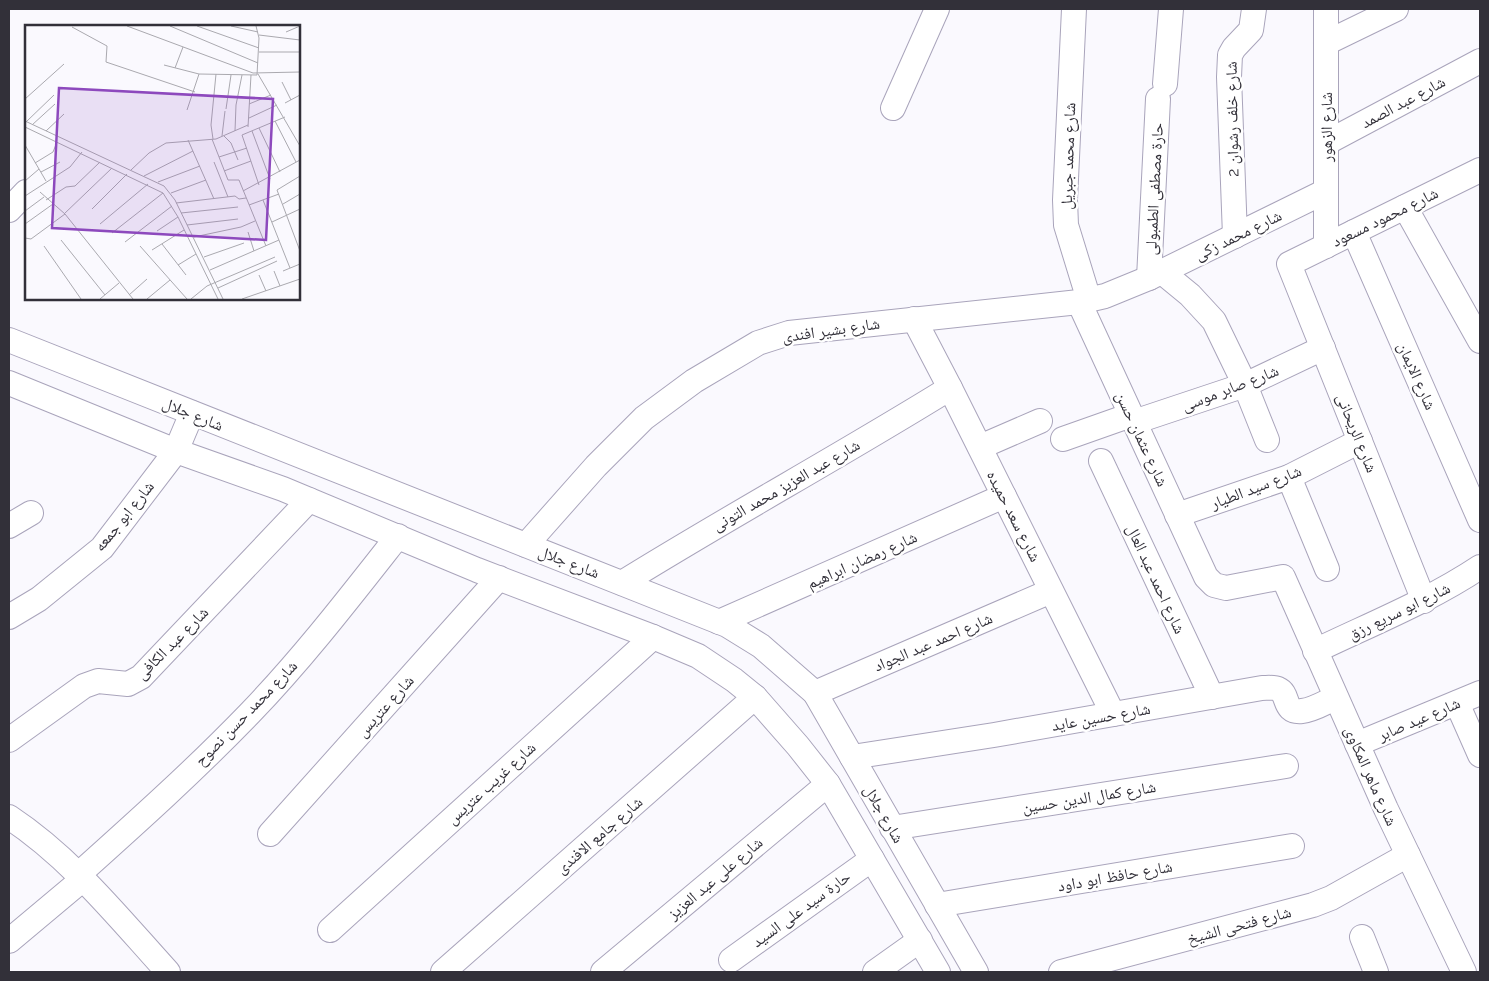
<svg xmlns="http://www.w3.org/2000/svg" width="1489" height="981" viewBox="0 0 1489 981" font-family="Raleway,'Noto Naskh Arabic',sans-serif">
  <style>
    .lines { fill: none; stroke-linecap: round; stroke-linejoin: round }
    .minor-casing { stroke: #a9a4bb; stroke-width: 26 }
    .minor { stroke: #fff; stroke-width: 24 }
    .labels { text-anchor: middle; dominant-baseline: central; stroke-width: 5; stroke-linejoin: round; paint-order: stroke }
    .street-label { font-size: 16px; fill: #323039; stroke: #fff }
    .inset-road { fill: none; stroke: #aaa9af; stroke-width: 1 }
    .view { fill: #8d49bd; fill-opacity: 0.15; stroke: #8d49bd; stroke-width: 2.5 }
    .inset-edge { fill: none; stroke: #323039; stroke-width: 2.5 }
  </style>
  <rect width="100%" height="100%" fill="#faf9fe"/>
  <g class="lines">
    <defs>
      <g id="minor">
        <path d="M1074,9L1065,200L1066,225L1089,300"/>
        <path d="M1326,43L1396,9"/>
        <path d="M1165,84L1171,9"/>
        <path d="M893,108L937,9"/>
        <path d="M1326,143L1480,61"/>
        <path d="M1405,207L1480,341"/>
        <path d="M9,210L26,192"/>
        <path d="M1354,232L1480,520"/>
        <path d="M1235,236L1229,77L1230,55L1234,48L1251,30L1254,9"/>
        <path d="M1326,246V9"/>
        <path d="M1162,272L1190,295L1214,321L1245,385L1267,440"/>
        <path d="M1149,278L1158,99"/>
        <path d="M1079,302L1206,577L1214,585L1226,588L1283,577L1386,809L1464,972"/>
        <path d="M914,319L950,388L1113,714"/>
        <path d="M9,340L727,625L761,646L815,693L976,972"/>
        <path d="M9,383L176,451L283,489L477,570L653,637L698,656L734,680L755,697L798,746L828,784L938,972"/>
        <path d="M1134,422L1245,385L1323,348"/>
        <path d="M1063,439L1131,415"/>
        <path d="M980,447L1040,421"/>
        <path d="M1101,461L1212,697"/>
        <path d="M1289,477L1327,569"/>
        <path d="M1177,515L1289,477L1360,441"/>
        <path d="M9,526L31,513"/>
        <path d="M526,545L596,466L644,418L694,381L758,343L789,333L1079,302L1105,296L1149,278L1326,191"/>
        <path d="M622,583C730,516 842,455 950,388"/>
        <path d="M1424,601L1289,264L1480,170"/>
        <path d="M9,617L39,599L102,548L176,451L192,413"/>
        <path d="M719,622L1004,496"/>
        <path d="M1315,651C1371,624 1429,601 1480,567"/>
        <path d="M815,693L1051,591"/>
        <path d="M1457,703L1480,755"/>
        <path d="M9,740L84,686L98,681L128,684L141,677L309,500"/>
        <path d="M1357,744L1480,693"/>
        <path d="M852,757L994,735L1262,688C1267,688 1274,687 1278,689C1290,694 1282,713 1302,711C1313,710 1326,702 1335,698"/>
        <path d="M9,817C71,858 118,917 168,972"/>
        <path d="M892,828L1286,766"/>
        <path d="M270,834L499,578"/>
        <path d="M79,874C137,822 195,770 250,713C303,658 350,597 398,536"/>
        <path d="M937,905L1292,846"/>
        <path d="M330,930L653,637"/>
        <path d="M1362,937L1376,972"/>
        <path d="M9,941L83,879"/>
        <path d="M731,960L872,859"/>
        <path d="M443,972L755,697"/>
        <path d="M603,972L828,784"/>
        <path d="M875,972L920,940"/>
        <path d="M1061,972L1313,905L1331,898L1408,855"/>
      </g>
    </defs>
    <use href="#minor" class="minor-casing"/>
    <use href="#minor" class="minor"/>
  </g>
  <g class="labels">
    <g class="street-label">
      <text transform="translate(1403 102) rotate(-28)">شارع عبد الصمد</text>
      <text transform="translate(1232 119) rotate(-91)">شارع خلف رشوان 2</text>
      <text transform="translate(1326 127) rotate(-90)">شارع الزهور</text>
      <text transform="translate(1068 156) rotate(-88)">شارع محمد جبريل</text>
      <text transform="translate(1154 189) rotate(-87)">حارة مصطفى الطمبولى</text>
      <text transform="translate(1385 217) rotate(-26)">شارع محمود مسعود</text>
      <text transform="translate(1238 235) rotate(-26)">شارع محمد زكى</text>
      <text transform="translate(831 330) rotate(-8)">شارع بشير افندى</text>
      <text transform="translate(1417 376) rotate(66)">شارع الايمان</text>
      <text transform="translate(1230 388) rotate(-21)">شارع صابر موسى</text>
      <text transform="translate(193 414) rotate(22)">شارع جلال</text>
      <text transform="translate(1357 433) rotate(68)">شارع الريحانى</text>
      <text transform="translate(1142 439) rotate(65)">شارع عثمان حسن</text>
      <text transform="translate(786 485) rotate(-30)">شارع عبد العزيز محمد التونى</text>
      <text transform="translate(1256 487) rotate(-21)">شارع سيد الطيار</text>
      <text transform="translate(124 516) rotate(-51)">شارع ابو جمعه</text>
      <text transform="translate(1014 516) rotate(63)">شارع سعد حميده</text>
      <text transform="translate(862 560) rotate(-24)">شارع رمضان ابراهيم</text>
      <text transform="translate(569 562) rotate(21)">شارع جلال</text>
      <text transform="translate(1156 579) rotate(65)">شارع احمد عبد العال</text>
      <text transform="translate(1399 611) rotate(-26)">شارع ابو سريع رزق</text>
      <text transform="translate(933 642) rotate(-23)">شارع احمد عبد الجواد</text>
      <text transform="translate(172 643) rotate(-45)">شارع عبد الكافى</text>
      <text transform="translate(385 706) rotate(-48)">شارع عتريس</text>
      <text transform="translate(246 713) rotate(-46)">شارع محمد حسن نصوح</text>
      <text transform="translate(1101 717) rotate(-10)">شارع حسين عايد</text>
      <text transform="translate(1419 719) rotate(-23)">شارع عيد صابر</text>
      <text transform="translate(1371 776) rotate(66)">شارع ماهر المكاوى</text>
      <text transform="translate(491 783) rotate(-42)">شارع غريب عتريس</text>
      <text transform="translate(1089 797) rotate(-9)">شارع كمال الدين حسين</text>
      <text transform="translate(884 814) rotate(60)">شارع جلال</text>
      <text transform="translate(599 835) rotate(-41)">شارع جامع الافندى</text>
      <text transform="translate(1115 876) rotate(-10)">شارع حافظ ابو داود</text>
      <text transform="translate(715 878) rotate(-40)">شارع على عبد العزيز</text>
      <text transform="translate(801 909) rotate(-36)">حارة سيد على السيد</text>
      <text transform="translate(1239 925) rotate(-15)">شارع فتحى الشيخ</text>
    </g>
  </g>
  <g transform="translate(25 25)">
    <rect width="275" height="275" fill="#faf9fe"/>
    <path class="inset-road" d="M102,1L228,48L275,47M145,1L233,38M172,1L234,23M206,1L233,7M47,2L82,21L81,37L170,67M261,7L275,1M234,10L275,15M234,27H275M139,40L174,49L232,50L234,13L231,1M150,43L158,22M233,49L275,121M257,57L266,75M0,74L39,39M260,78L275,70M224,79L246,70M201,84L206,50M162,85L174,49M224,93L252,80M0,96L139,161L150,175L198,274M250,96L271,137M1,97L29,70M7,100L30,79M0,102L138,168L153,192L193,274M223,102L226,50M234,103L255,147M21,106L39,89M210,106L211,80L217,50M227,106L245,154M197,111L200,86M199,111L206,118L213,135M187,114L203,155H214L241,221M188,114L186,100L191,49M163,115L189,174M0,120L21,156M194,132L222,123M189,137L203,172M10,138L28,127L32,117M106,145L124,128L141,118L191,114L223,100M199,146L226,136M16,147L35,137M119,151L168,126M275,151L252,165L275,226M0,156L14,144M133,157L175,141M234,160L217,110L260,92M218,166L275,135M15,167L40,189L108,274M146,168L181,155M0,171L45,142L57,127M21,175L41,162L50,161L75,137M238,175L265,243M151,178L210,171L214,174L221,173M258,179L275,169M224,180L254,169M67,184L102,149M0,186L19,172M156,188L213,182M39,189L87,143M247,197L275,184M0,199L28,179M75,199L123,159M162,200L213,194M132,206L153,192M223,207L229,226M87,208L138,168M169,212L216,202L230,196M0,213L6,214L40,189M36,215L80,270M100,217L147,181M137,219L161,250M19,221L56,274M115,221L162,274M127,225L159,205M179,232L219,218M153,240L171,229M185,245L254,215M249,246L255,261M258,246L275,239M234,250L241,266M193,263L252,236M104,270L122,254M75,274L94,258M122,274L145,255M166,274L182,261L250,232M217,274L275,254"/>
    <path class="view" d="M34,63L248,74L241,215L27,203Z"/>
    <rect width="275" height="275" class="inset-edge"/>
  </g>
  <rect width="1489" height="981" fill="none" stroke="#323039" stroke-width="20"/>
</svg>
